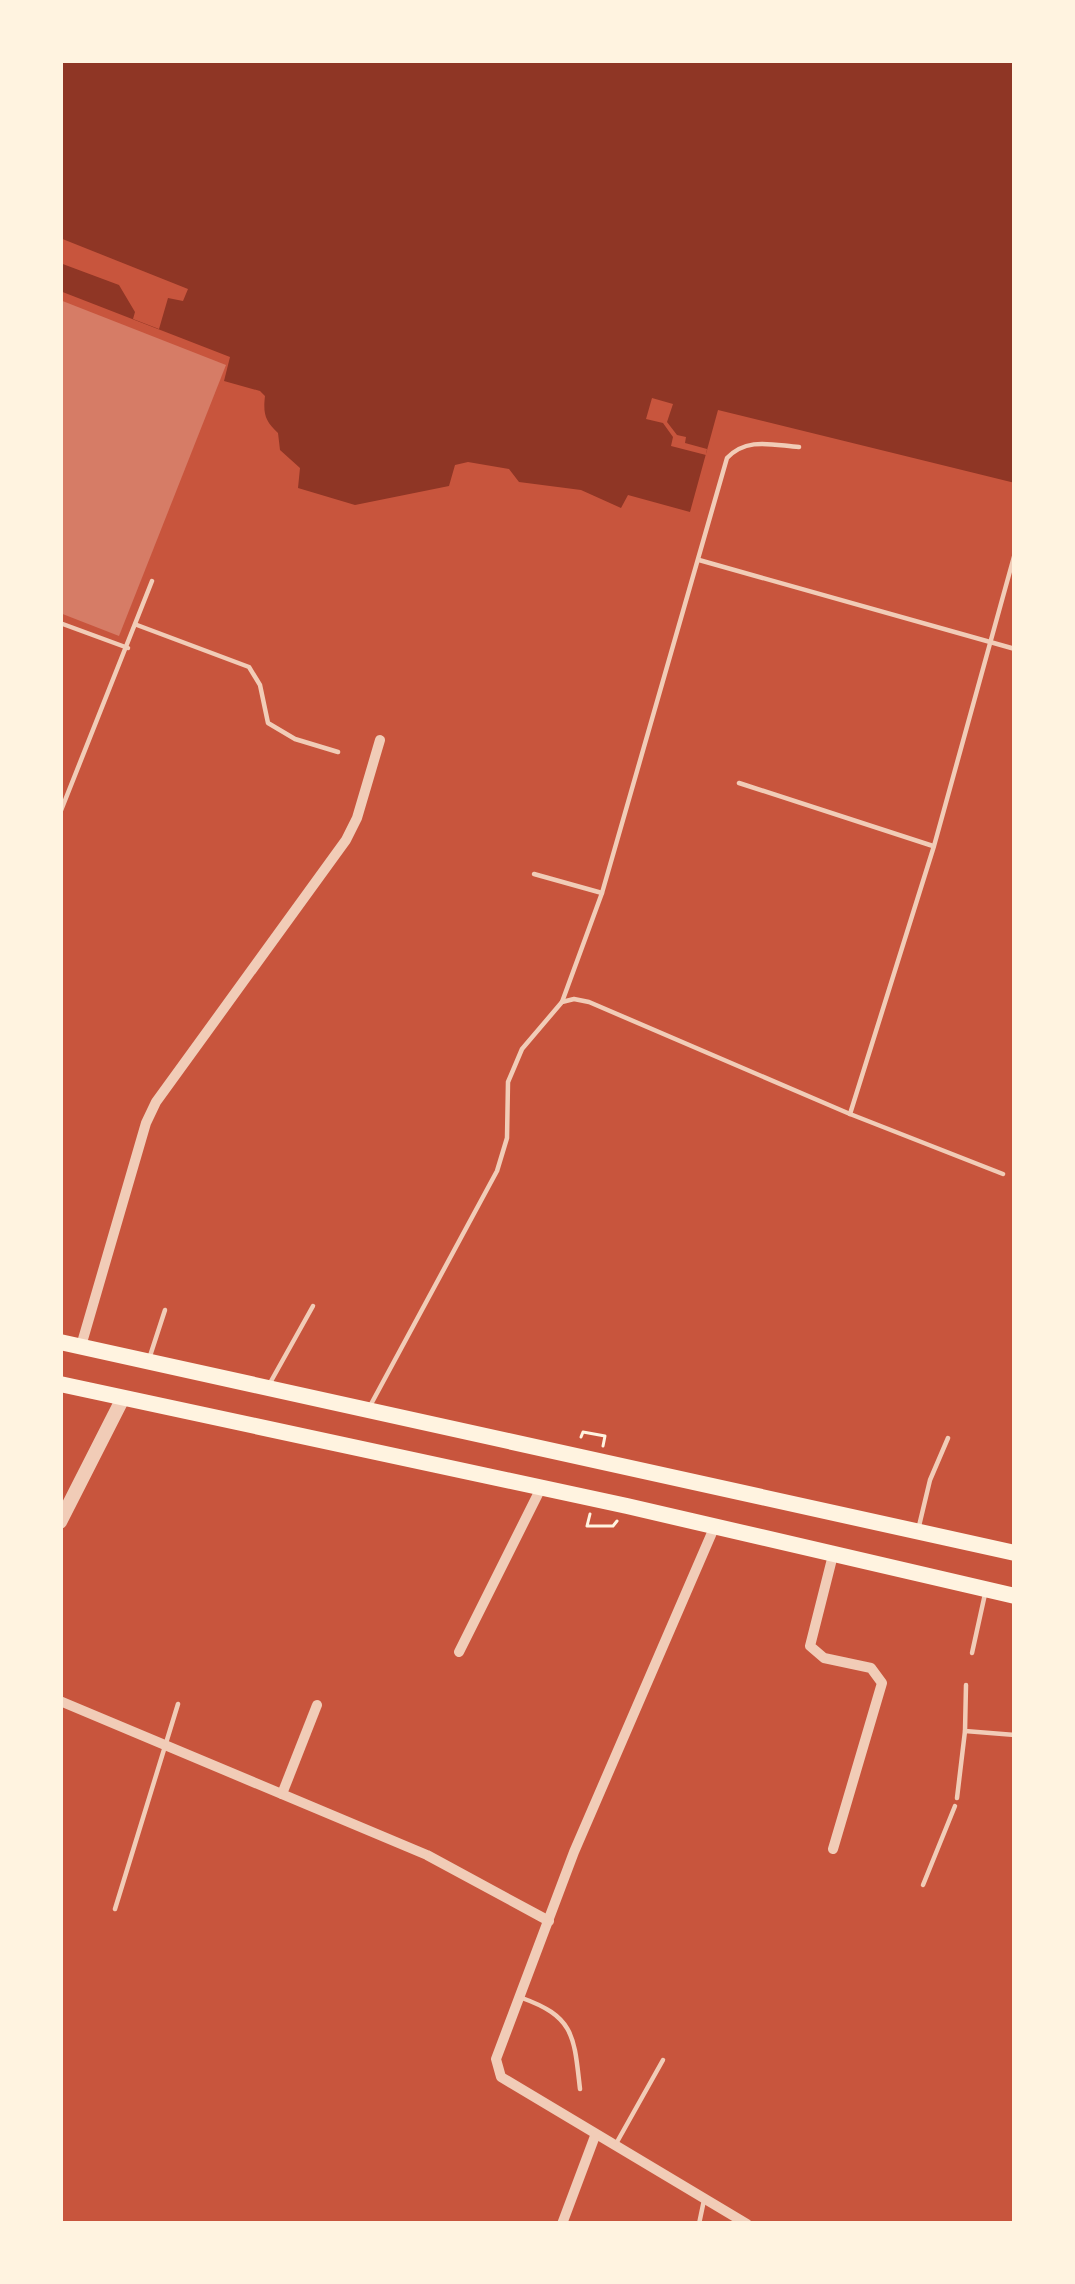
<svg xmlns="http://www.w3.org/2000/svg" width="1075" height="2284" viewBox="0 0 1075 2284" font-family="'PT Sans Narrow',sans-serif">
  <style>
    .water { fill: #8f3625 }
    .pier { fill: #c8553d }
    .building { fill: #d67c66 }
    .lines { fill: none; stroke-linecap: round; stroke-linejoin: round }
    .path { stroke: #fff3e0; stroke-width: 3 }
    .service { stroke: #f1ccb7; stroke-width: 4.5 }
    .minor { stroke: #f1ccb7; stroke-width: 10 }
    .tertiary { stroke: #f1ccb7; stroke-width: 14 }
    .primary { stroke: #fff3e0; stroke-width: 16 }
  </style>
  <rect width="100%" height="100%" fill="#c8553d"/>
  <path class="water" d="M60,60H1015V483L718,410L690,512L628,495L621,508L581,490L519,482L509,469L468,462L455,465L449,486L355,505L298,488L300,468L280,450L278,433C265,421 263,414 265,396L260,391L224,381L230,357L60,291Z"/>
  <g class="pier">
    <path d="M60,238L188,289L183,301L168,298L159,329L133,319L135,312L119,285L60,263Z"/>
    <path d="M652,398L673,404L667,422L677,435L686,437L685,443L707,449L706,455L671,446L673,437L663,423L646,419Z"/>
  </g>
  <path class="building" d="M60,300L226,365L119,636L60,613Z"/>
  <g class="lines">
    <g class="path">
      <path d="M581,1437L583,1432L605,1436L603,1446"/>
      <path d="M590,1514L587,1526H613L617,1521"/>
    </g>
    <g class="service">
      <path d="M699,560L1015,649"/>
      <path d="M60,623L128,648"/>
      <path d="M137,625L249,667L260,685L268,723L295,739L338,752"/>
      <path d="M739,783L933,846"/>
      <path d="M60,813L152,581"/>
      <path d="M534,874L602,893"/>
      <path d="M562,1002L602,893L727,458C747,437 772,445 799,447"/>
      <path d="M850,1114L934,846L1015,553"/>
      <path d="M150,1356L165,1310"/>
      <path d="M270,1383L313,1306"/>
      <path d="M370,1406L497,1171L507,1138L508,1082L522,1049L562,1002L574,999L589,1002L850,1114L1003,1174"/>
      <path d="M919,1526L930,1480L948,1438"/>
      <path d="M972,1653L985,1594"/>
      <path d="M966,1685L965,1731L1015,1735"/>
      <path d="M957,1798L965,1731"/>
      <path d="M923,1885L955,1806"/>
      <path d="M115,1909L178,1704"/>
      <path d="M522,1998C575,2017 574,2037 580,2089"/>
      <path d="M617,2142L663,2060"/>
      <path d="M699,2224L704,2200"/>
    </g>
    <g class="minor">
      <path d="M81,1346L146,1123L156,1102L346,840L357,818L380,740"/>
      <path d="M714,1528L574,1852L496,2059L501,2077L747,2224"/>
      <path d="M459,1652L541,1488"/>
      <path d="M60,1701L427,1855L549,1921"/>
      <path d="M282,1794L317,1705"/>
      <path d="M833,1849L882,1683L871,1668L824,1658L810,1646L833,1555"/>
      <path d="M562,2224L595,2136"/>
    </g>
    <path class="tertiary" d="M60,1522L123,1398"/>
    <g class="primary">
      <path d="M60,1342L1015,1553"/>
      <path d="M60,1384L627,1506L1015,1596"/>
    </g>
  </g>
  <rect width="1075" height="2284" fill="none" stroke="#fff3e0" stroke-width="126"/>
</svg>
